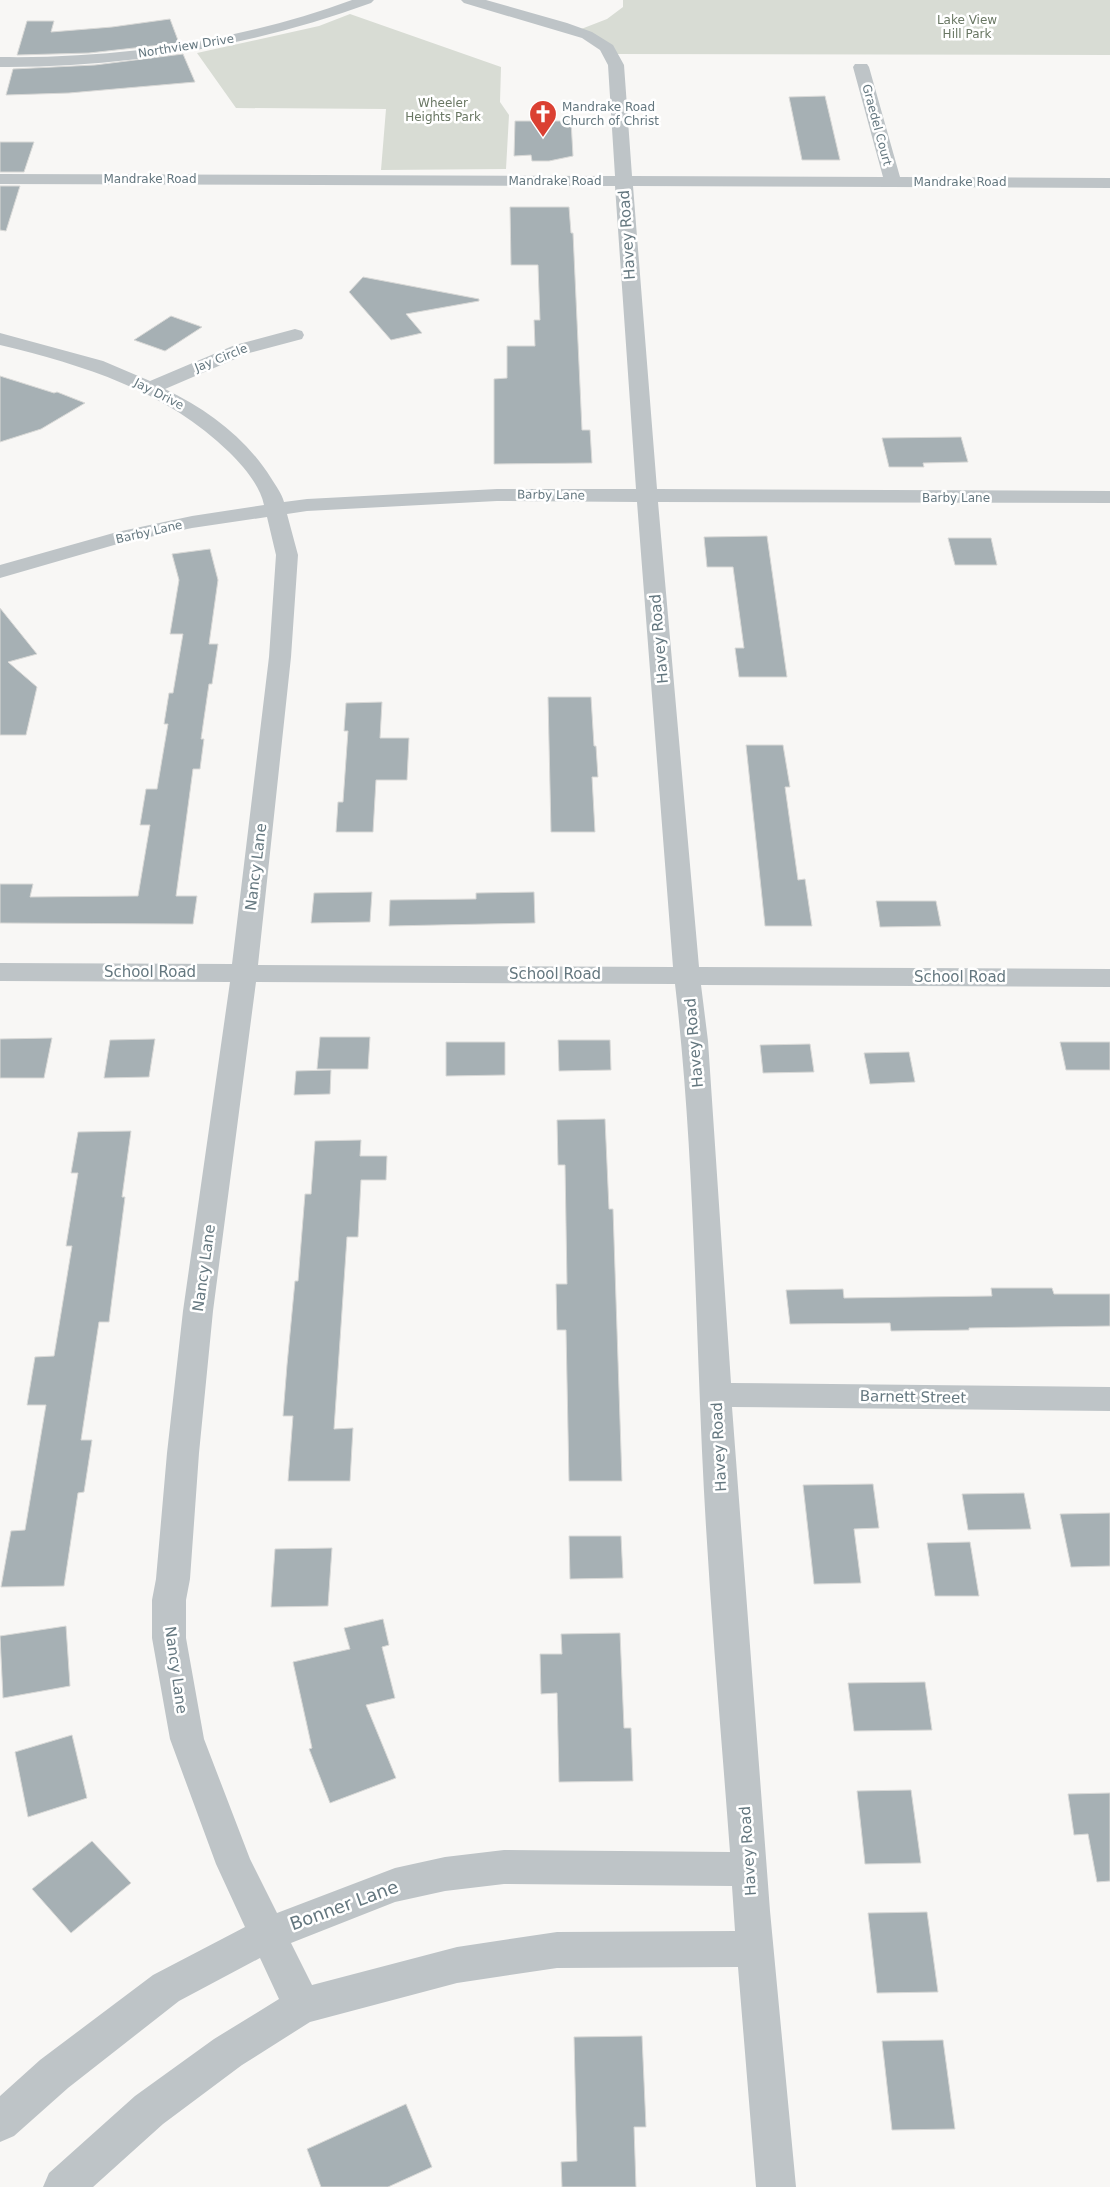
<svg xmlns="http://www.w3.org/2000/svg" width="1110" height="2187" viewBox="0 0 1110 2187" font-family="'DejaVu Sans',sans-serif">
  <style>
    .green { fill: #d8dcd4 }
    .building { fill: #a6b0b4; stroke: #d9d9d7 }
    .lines { fill: none; stroke-linecap: round; stroke-linejoin: round }
    .street { fill: #bec4c7; fill-rule: evenodd }
    .labels { text-anchor: middle; dominant-baseline: central; stroke-width: 5; stroke-linejoin: round; paint-order: stroke }
    .far-park-label { font-size: 12px; fill: #697763; stroke: #fff }
    .far-street-label { font-size: 12px; fill: #64777f; stroke: #fff }
    .far-poi-label { font-size: 12px; fill: #64777f; stroke: #fff; text-anchor: start }
    .street-label { font-size: 15px; fill: #64777f; stroke: #fff }
    .near-street-label { font-size: 18px; fill: #64777f; stroke: #fff }
  </style>
  <rect width="100%" height="100%" fill="#f8f7f5"/>
  <g class="green">
    <path d="M623,0H1110V55L612,54L576,31L607,19L623,7Z"/>
    <path d="M350,14L501,67L500,102L509,115L506,169L381,170L386,109L236,108L197,53L319,26Z"/>
  </g>
  <g class="building">
    <path d="M170,19L179,43L89,53L17,55L27,21H54L51,32L112,27Z"/>
    <path d="M183,54L195,82L69,93L6,95L13,69L95,65Z"/>
    <path d="M825,96L840,160H802L789,97Z"/>
    <path d="M515,121H571L573,156L549,161H532L531,155L514,156Z"/>
    <path d="M0,142H34L24,172H0Z"/>
    <path d="M0,186H20L6,231L0,230Z"/>
    <path d="M510,207H569L571,233H573L582,430H590L592,463L494,464V379L507,378V346H535L534,320H540L538,265H511Z"/>
    <path d="M363,277L479,299V301L406,314L422,333L391,340L349,292Z"/>
    <path d="M171,316L202,327L165,351L134,340Z"/>
    <path d="M0,376L54,393L57,392L85,403L41,429L0,442Z"/>
    <path d="M961,437L968,462L923,463L924,467H889L882,438Z"/>
    <path d="M767,536L787,677H739L735,648H744L733,567H707L704,537Z"/>
    <path d="M948,538H991L997,565H955Z"/>
    <path d="M210,549L218,580L209,644H218L212,684H209L201,739H204L200,769H193L176,896H197L193,924L0,923V884H33L30,897L138,896L150,825H140L146,789H157L168,724H164L169,693H173L183,634H170L179,580L172,554Z"/>
    <path d="M0,608L37,654L8,662L37,687L26,735H0Z"/>
    <path d="M548,697H591L594,746H596L598,777H592L595,832H551Z"/>
    <path d="M382,702L380,738H409L407,780H376L373,832H336L338,802H343L348,731H344L346,703Z"/>
    <path d="M746,745H783L790,787H785L798,880L805,879L812,926H765Z"/>
    <path d="M372,892L370,922L311,923L314,893Z"/>
    <path d="M534,892L535,923L389,926L390,900L476,899V893Z"/>
    <path d="M876,901H936L941,926L880,927Z"/>
    <path d="M320,1037H370L368,1069H317Z"/>
    <path d="M52,1038L44,1078H0V1039Z"/>
    <path d="M155,1039L149,1077L104,1078L110,1040Z"/>
    <path d="M558,1040H610L611,1070L559,1071Z"/>
    <path d="M446,1042H505V1075L446,1076Z"/>
    <path d="M1060,1042H1110V1070H1066Z"/>
    <path d="M810,1044L814,1072L763,1073L760,1045Z"/>
    <path d="M909,1052L915,1082L870,1084L864,1053Z"/>
    <path d="M331,1070L330,1094L294,1095L296,1071Z"/>
    <path d="M605,1119L609,1209H613L622,1481H569L566,1330H557L556,1284H567L565,1165H558L557,1120Z"/>
    <path d="M131,1131L122,1197H125L109,1322H99L81,1440H92L84,1492L78,1493L64,1586L1,1587L11,1531L25,1530L46,1405H27L35,1357L54,1356L72,1246H66L78,1173H71L78,1132Z"/>
    <path d="M361,1140L360,1156H387L386,1180H361L358,1237H347L334,1429L353,1428L350,1481H288L293,1416H283L287,1365L295,1281H298L305,1194H311L315,1141Z"/>
    <path d="M991,1288H1052L1054,1294H1110V1326L969,1328V1330L891,1331L890,1323L790,1324L786,1290L843,1289L844,1298L992,1296Z"/>
    <path d="M873,1484L879,1528L854,1529L861,1583L814,1584L803,1485Z"/>
    <path d="M1024,1493L1031,1529L968,1530L962,1494Z"/>
    <path d="M1110,1513V1566L1071,1567L1060,1514Z"/>
    <path d="M569,1536H621L623,1578L570,1579Z"/>
    <path d="M970,1542L979,1596H935L927,1543Z"/>
    <path d="M332,1548L328,1606L271,1607L275,1549Z"/>
    <path d="M383,1619L389,1645L382,1647L395,1698L366,1705L396,1778L330,1803L309,1749L312,1748L293,1662L350,1649L344,1628Z"/>
    <path d="M66,1626L70,1686L3,1698L0,1636Z"/>
    <path d="M620,1633L624,1728H631L633,1781L559,1782L557,1693L541,1694L540,1654H562L561,1634Z"/>
    <path d="M925,1682L932,1730L854,1731L848,1683Z"/>
    <path d="M72,1735L87,1798L28,1817L15,1752Z"/>
    <path d="M911,1790L921,1863L865,1864L857,1791Z"/>
    <path d="M1110,1793V1881L1097,1882L1088,1834L1074,1835L1068,1794Z"/>
    <path d="M92,1841L131,1883L71,1933L32,1889Z"/>
    <path d="M927,1912L938,1992L877,1993L868,1913Z"/>
    <path d="M642,2036L646,2127H634L636,2187H562L561,2162L577,2161L574,2037Z"/>
    <path d="M943,2040L955,2129L892,2130L882,2041Z"/>
    <path d="M406,2104L432,2167L388,2187H321L307,2149Z"/>
  </g>
  <g class="lines">
    <g class="street">
      <path d="M352,0H374L371,3C253,46 126,68 0,67V57C118,59 240,41 352,0Z"/>
      <path d="M461,0H486L567,23L592,32L613,45L624,65L632,176L883,177L853,67L855,64H867L869,67L900,177L1110,178V188L633,186L657,489L1110,491V503L658,502L699,967L1110,969V987L701,985L708,1041L731,1383L1110,1387V1411L732,1407L770,1911L796,2187H756L738,1967L557,1968L457,1983L310,2022L242,2065L163,2124L93,2187H43L49,2173L135,2096L214,2039L279,1999L260,1958L179,2001L68,2088L14,2136L0,2142V2096L40,2060L153,1975L245,1927L216,1864L170,1739L152,1638V1600L156,1579L167,1453L183,1311L230,982L0,981V963L232,964L269,657L276,555L267,517L192,528L121,543L0,578V565L117,532L192,516L264,505C260,485 243,466 229,452C167,391 83,365 0,345V333L103,361L150,381L235,345L295,329L302,331L304,335L302,339L249,353L165,389C208,410 245,437 271,478C276,486 282,494 284,502L307,499L497,489H636L615,186L0,184V174L615,176L608,65L600,50L582,38L464,3ZM497,501L637,502L673,967L258,965L291,657L298,555L287,514L307,511ZM256,982L675,984C693,1139 695,1296 702,1451C708,1585 720,1718 730,1852L504,1850L445,1857L395,1868L277,1913L250,1859L204,1739L186,1638V1600L190,1579L199,1453L213,1311ZM504,1884L732,1886L735,1931L557,1932L457,1947L312,1985L291,1943L395,1902L445,1891Z"/>
    </g>
  </g>
  <defs>
    <symbol id="church-pin" viewBox="-11 -11 22 30"><path d="M0 17L-7.5 6A9.5 9.5 0 1 1 7.5 6Z" fill="#db4032" stroke="#fff"/><path d="M-1.2-6h2.4v3.5h3.3v2.4h-3.3V6h-2.4V-.1h-3.3v-2.4h3.3Z" fill="#fff"/></symbol>
  </defs>
  <g fill-rule="evenodd">
    <use href="#church-pin" x="527" y="98" width="32" height="43"/>
  </g>
  <g class="labels">
    <g class="far-park-label">
      <text x="967" y="20">Lake View<tspan x="967" dy="14">Hill Park</tspan></text>
      <text x="443" y="103">Wheeler<tspan x="443" dy="14">Heights Park</tspan></text>
    </g>
    <g class="far-street-label">
      <text transform="translate(186 46) rotate(-9)">Northview Drive</text>
      <text transform="translate(877 125) rotate(75)">Graedel Court</text>
      <text x="150" y="179">Mandrake Road</text>
      <text x="555" y="181">Mandrake Road</text>
      <text x="960" y="182">Mandrake Road</text>
      <text transform="translate(221 358) rotate(-22)">Jay Circle</text>
      <text transform="translate(159 394) rotate(27)">Jay Drive</text>
      <text transform="translate(551 495) rotate(1)">Barby Lane</text>
      <text x="956" y="498">Barby Lane</text>
      <text transform="translate(149 532) rotate(-13)">Barby Lane</text>
    </g>
    <g class="far-poi-label">
      <text x="562" y="107">Mandrake Road<tspan x="562" dy="14">Church of Christ</tspan></text>
    </g>
    <g class="street-label">
      <text transform="translate(627 235) rotate(-94)">Havey Road</text>
      <text transform="translate(659 639) rotate(-95)">Havey Road</text>
      <text transform="translate(256 867) rotate(-83)">Nancy Lane</text>
      <text x="150" y="972">School Road</text>
      <text x="555" y="974">School Road</text>
      <text x="960" y="977">School Road</text>
      <text transform="translate(694 1043) rotate(-95)">Havey Road</text>
      <text transform="translate(204 1268) rotate(-82)">Nancy Lane</text>
      <text transform="translate(913 1397) rotate(1)">Barnett Street</text>
      <text transform="translate(719 1447) rotate(-93)">Havey Road</text>
      <text transform="translate(176 1670) rotate(82)">Nancy Lane</text>
      <text transform="translate(748 1851) rotate(-94)">Havey Road</text>
    </g>
    <g class="near-street-label">
      <text transform="translate(344 1905) rotate(-20)">Bonner Lane</text>
    </g>
  </g>
</svg>
